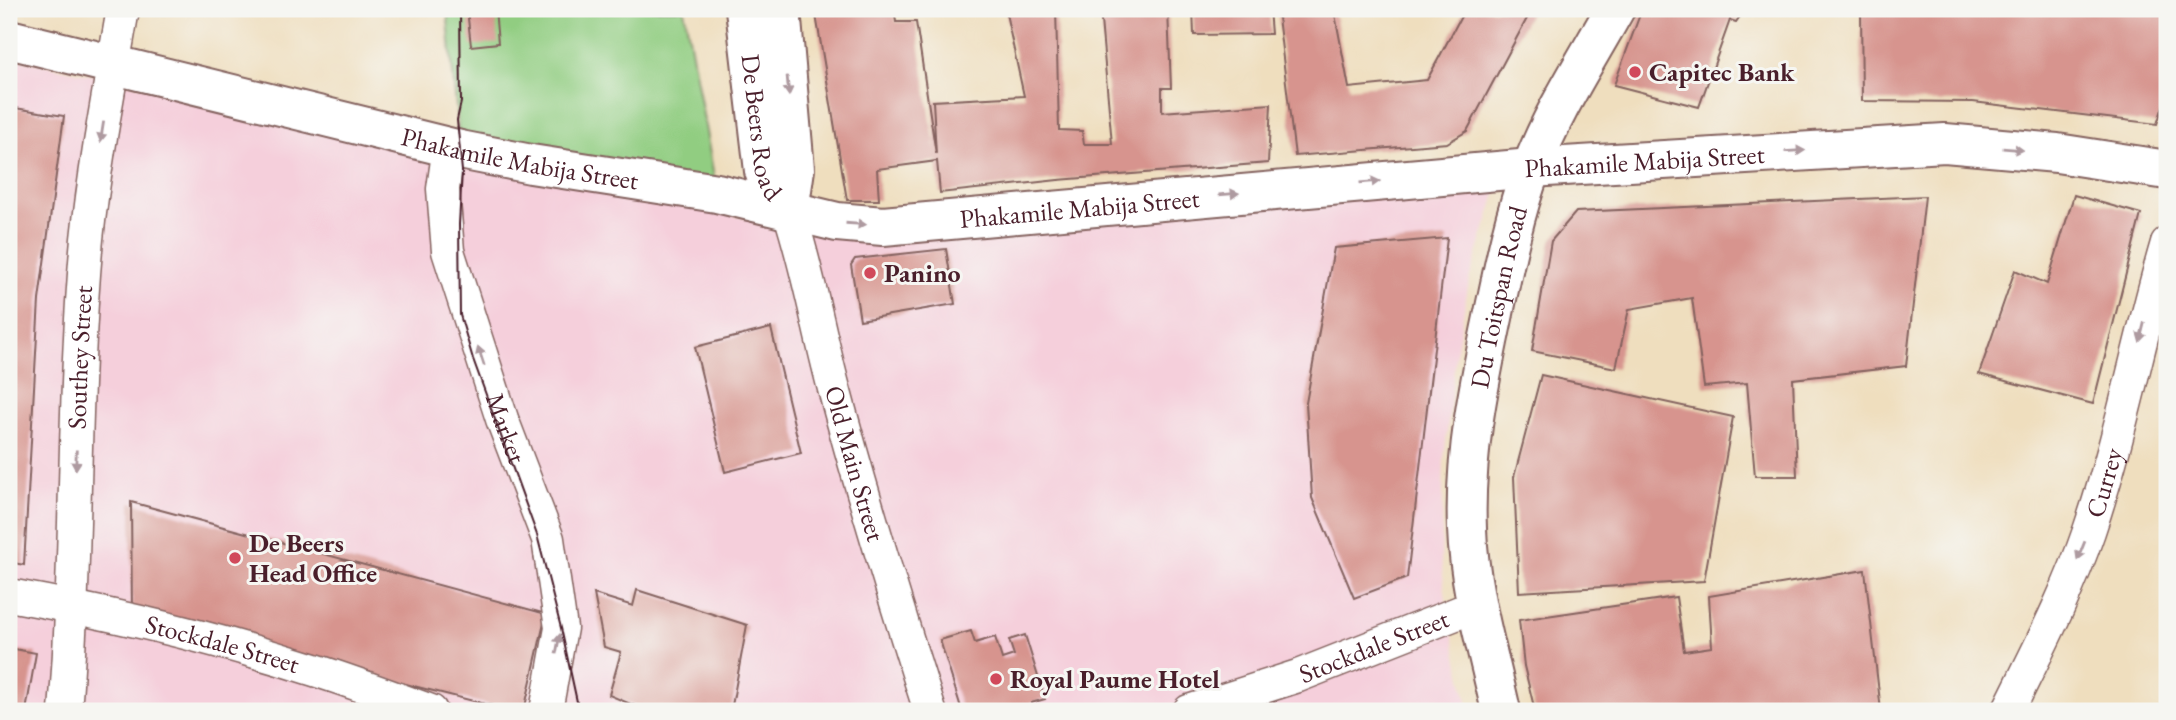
<svg xmlns="http://www.w3.org/2000/svg" width="2176" height="720" viewBox="0 0 2176 720" font-family="'EB Garamond',serif">
  <style>
    .built { fill: #f5cfdb }
    .green { fill: #91cd81; stroke: #6e7656; stroke-width: 2 }
    .building { fill: #d7948e }
    .lines { fill: none; stroke-linecap: round; stroke-linejoin: round }
    .street-casing { stroke: #84625e; stroke-width: 35 }
    .secondary-casing { stroke: #84625e; stroke-width: 42 }
    .street { stroke: #fff; stroke-width: 32 }
    .secondary { stroke: #fff; stroke-width: 38 }
    .tram { stroke: #4a1f2b; stroke-width: 2 }
    .oneway { fill: #ae9aa0 }
    .poi-dot { fill: #d1495b; stroke: #f6f6f2; stroke-width: 2.5 }
    .labels { text-anchor: middle; dominant-baseline: central; stroke-width: 6; stroke-linejoin: round; paint-order: stroke }
    .poi-label { font-size: 26px; font-weight: bold; fill: #4a1f2b; stroke: #f6f6f2; text-anchor: start }
    .street-label { font-size: 26px; fill: #4a1f2b; stroke: #f6f6f2 }
  </style>
  <rect width="100%" height="100%" fill="#f6f6f2"/>
  <filter id="ink" filterUnits="userSpaceOnUse"><feTurbulence type="fractalNoise" baseFrequency=".0143" numOctaves="2"/><feDisplacementMap in="SourceGraphic" scale="14" xChannelSelector="R" yChannelSelector="G"/><feConvolveMatrix kernelMatrix="1 2 1 2 8 2 1 2 1" color-interpolation-filters="sRGB"/></filter>
  <filter id="wash" filterUnits="userSpaceOnUse"><feTurbulence type="fractalNoise" baseFrequency=".00686" numOctaves="4" result="noise"/><feDisplacementMap in="SourceGraphic" scale="28" xChannelSelector="R" yChannelSelector="G"/><feGaussianBlur stdDeviation="1.57" result="paint"/><feColorMatrix in="noise" values="0 0 0 0 0 0 0 0 0 0 0 0 0 0 0 0 0 1.4 0 .05"/><feComposite in="paint" operator="in"/></filter>
  <g filter="url(#wash)">
    <rect width="100%" height="100%" fill="#efdebe"/>
    <path class="built" d="M9,57L745,218L1499,185L1470,276L1455,360L1444,459L1441,559L1447,609L1469,711H9Z"/>
    <path class="green" d="M447,9H684L717,193L460,150Z"/>
    <g id="blocks">
      <g class="building">
        <path d="M467,9H495L498,43L471,46Z"/>
        <path d="M815,9H894L896,22H916L936,154L933,101L1024,96L1005,9H1056L1059,130L1082,131L1084,144H1112L1100,9H1168L1171,88H1162V112L1271,104L1268,163L1058,180L940,193L937,161L877,169L879,200H847Z"/>
        <path d="M1193,9H1269L1271,34L1194,35Z"/>
        <path d="M1277,9H1334L1349,88L1427,80L1465,9H1532L1467,131L1447,143L1295,156Z"/>
        <path d="M1642,9H1745L1736,22L1730,20L1699,107L1614,85Z"/>
        <path d="M1861,9H2167V94L2157,124L1973,102L1862,101Z"/>
        <path d="M9,107L64,116L39,300L24,565L9,562Z"/>
        <path d="M2074,195L2141,214L2093,404L1979,374L2015,270L2047,284Z"/>
        <path d="M1925,196L1906,366L1793,379L1797,476H1755L1747,383L1704,387L1692,298L1629,309L1616,368L1532,351L1551,241L1576,212Z"/>
        <path d="M1447,238L1407,578L1354,598L1312,498L1306,403L1334,248Z"/>
        <path d="M946,249L955,304L860,320L851,265L855,259Z"/>
        <path d="M771,328L801,453L725,472L695,347Z"/>
        <path d="M1541,375L1733,417L1704,581L1519,592L1514,477Z"/>
        <path d="M131,502L546,614L524,711H513L132,615Z"/>
        <path d="M1865,570L1881,711H1535L1524,666L1519,620L1676,597L1684,651L1712,647L1709,596Z"/>
        <path d="M637,590L747,625L731,711H647L609,695L621,652L604,647L594,594L633,606Z"/>
        <path d="M971,631L975,643L995,637L1002,659L1014,655L1009,640L1025,635L1045,699L1031,703L1032,707L1020,711H962L940,640Z"/>
        <path d="M9,648L36,653L26,711H9Z"/>
      </g>
    </g>
  </g>
  <g filter="url(#ink)">
    <use href="#blocks" fill-opacity="0" stroke="#84625e" stroke-width="2"/>
    <g class="lines">
      <defs>
        <g id="street">
          <path id="s1" d="M449,146L443,189L448,251L502,419L548,539L561,628L546,711"/>
          <path id="s2" d="M789,211C809,272 819,335 836,396C864,502 897,607 930,711"/>
          <path id="s3" d="M9,595C109,613 208,636 305,667C348,680 389,696 431,711"/>
          <path id="s4" d="M65,711C78,554 72,396 87,239C95,162 110,85 123,9"/>
          <path id="s5" d="M1189,711L1298,676L1478,605"/>
          <path id="s6" d="M2008,711C2037,652 2068,593 2089,531C2121,437 2139,338 2167,243"/>
        </g>
        <g id="secondary">
          <path id="s7" d="M745,9L764,171L771,190L789,211"/>
          <path d="M781,9L795,169L789,211"/>
          <path id="s8" d="M9,39L460,150L531,164L717,193L837,222L883,226L1531,168L1945,143L2057,153L2167,170"/>
          <path id="s9" d="M1501,711C1488,651 1469,590 1467,529C1464,455 1479,384 1494,313C1504,265 1514,215 1531,169C1552,113 1586,61 1615,9"/>
        </g>
      </defs>
      <use href="#street" class="street-casing"/>
      <use href="#secondary" class="secondary-casing"/>
      <use href="#street" class="street"/>
      <use href="#secondary" class="secondary"/>
      <path class="tram" d="M460,9L461,102L457,120L462,171L459,224L460,315L473,359L537,535L561,628L579,711"/>
    </g>
    <defs><path id="oneway-solid" d="M-6-.8H1V-3.2L6.5 0L1 3.2V.8H-6Z" transform="scale(1.75)"/></defs>
    <g class="oneway">
      <use href="#oneway-solid" transform="translate(788 86) rotate(85)"/>
      <use href="#oneway-solid" transform="translate(102 132) rotate(99)"/>
      <use href="#oneway-solid" transform="translate(2013 149) rotate(5)"/>
      <use href="#oneway-solid" transform="translate(1795 151) rotate(-3)"/>
      <use href="#oneway-solid" transform="translate(1370 182) rotate(-5)"/>
      <use href="#oneway-solid" transform="translate(1229 194) rotate(-5)"/>
      <use href="#oneway-solid" transform="translate(856 224) rotate(4)"/>
      <use href="#oneway-solid" transform="translate(2142 332) rotate(104)"/>
      <use href="#oneway-solid" transform="translate(481 356) rotate(-108)"/>
      <use href="#oneway-solid" transform="translate(76 460) rotate(92)"/>
      <use href="#oneway-solid" transform="translate(2081 551) rotate(112)"/>
      <use href="#oneway-solid" transform="translate(558 644) rotate(-79)"/>
    </g>
  </g>
  <g class="poi-dot">
    <circle cx="1635" cy="72" r="7"/>
    <circle cx="870" cy="273" r="7"/>
    <circle cx="235" cy="558" r="7"/>
    <circle cx="996" cy="679" r="7"/>
  </g>
  <g class="labels">
    <g class="poi-label">
      <text x="1649" y="72">Capitec Bank</text>
      <text x="884" y="273">Panino</text>
      <text x="249" y="543">De Beers<tspan x="249" dy="30">Head Office</tspan></text>
      <text x="1010" y="679">Royal Paume Hotel</text>
    </g>
    <g class="street-label">
      <text stroke="none"><textPath href="#s7" startOffset="119">De Beers Road</textPath></text>
      <text stroke="none"><textPath href="#s8" startOffset="525">Phakamile Mabija Street</textPath></text>
      <text stroke="none"><textPath href="#s8" startOffset="1659">Phakamile Mabija Street</textPath></text>
      <text stroke="none"><textPath href="#s8" startOffset="1092">Phakamile Mabija Street</textPath></text>
      <text stroke="none"><textPath href="#s9" startOffset="420">Du Toitspan Road</textPath></text>
      <text stroke="none"><textPath href="#s4" startOffset="354">Southey Street</textPath></text>
      <text stroke="none"><textPath href="#s1" startOffset="292">Market</textPath></text>
      <text stroke="none"><textPath href="#s2" startOffset="261">Old Main Street</textPath></text>
      <text stroke="none"><textPath href="#s6" startOffset="248">Currey</textPath></text>
      <text stroke="none"><textPath href="#s3" startOffset="219">Stockdale Street</textPath></text>
      <text stroke="none"><textPath href="#s5" startOffset="196">Stockdale Street</textPath></text>
    </g>
  </g>
  <rect width="2176" height="720" fill="none" stroke="#f6f6f2" stroke-width="35"/>
</svg>
